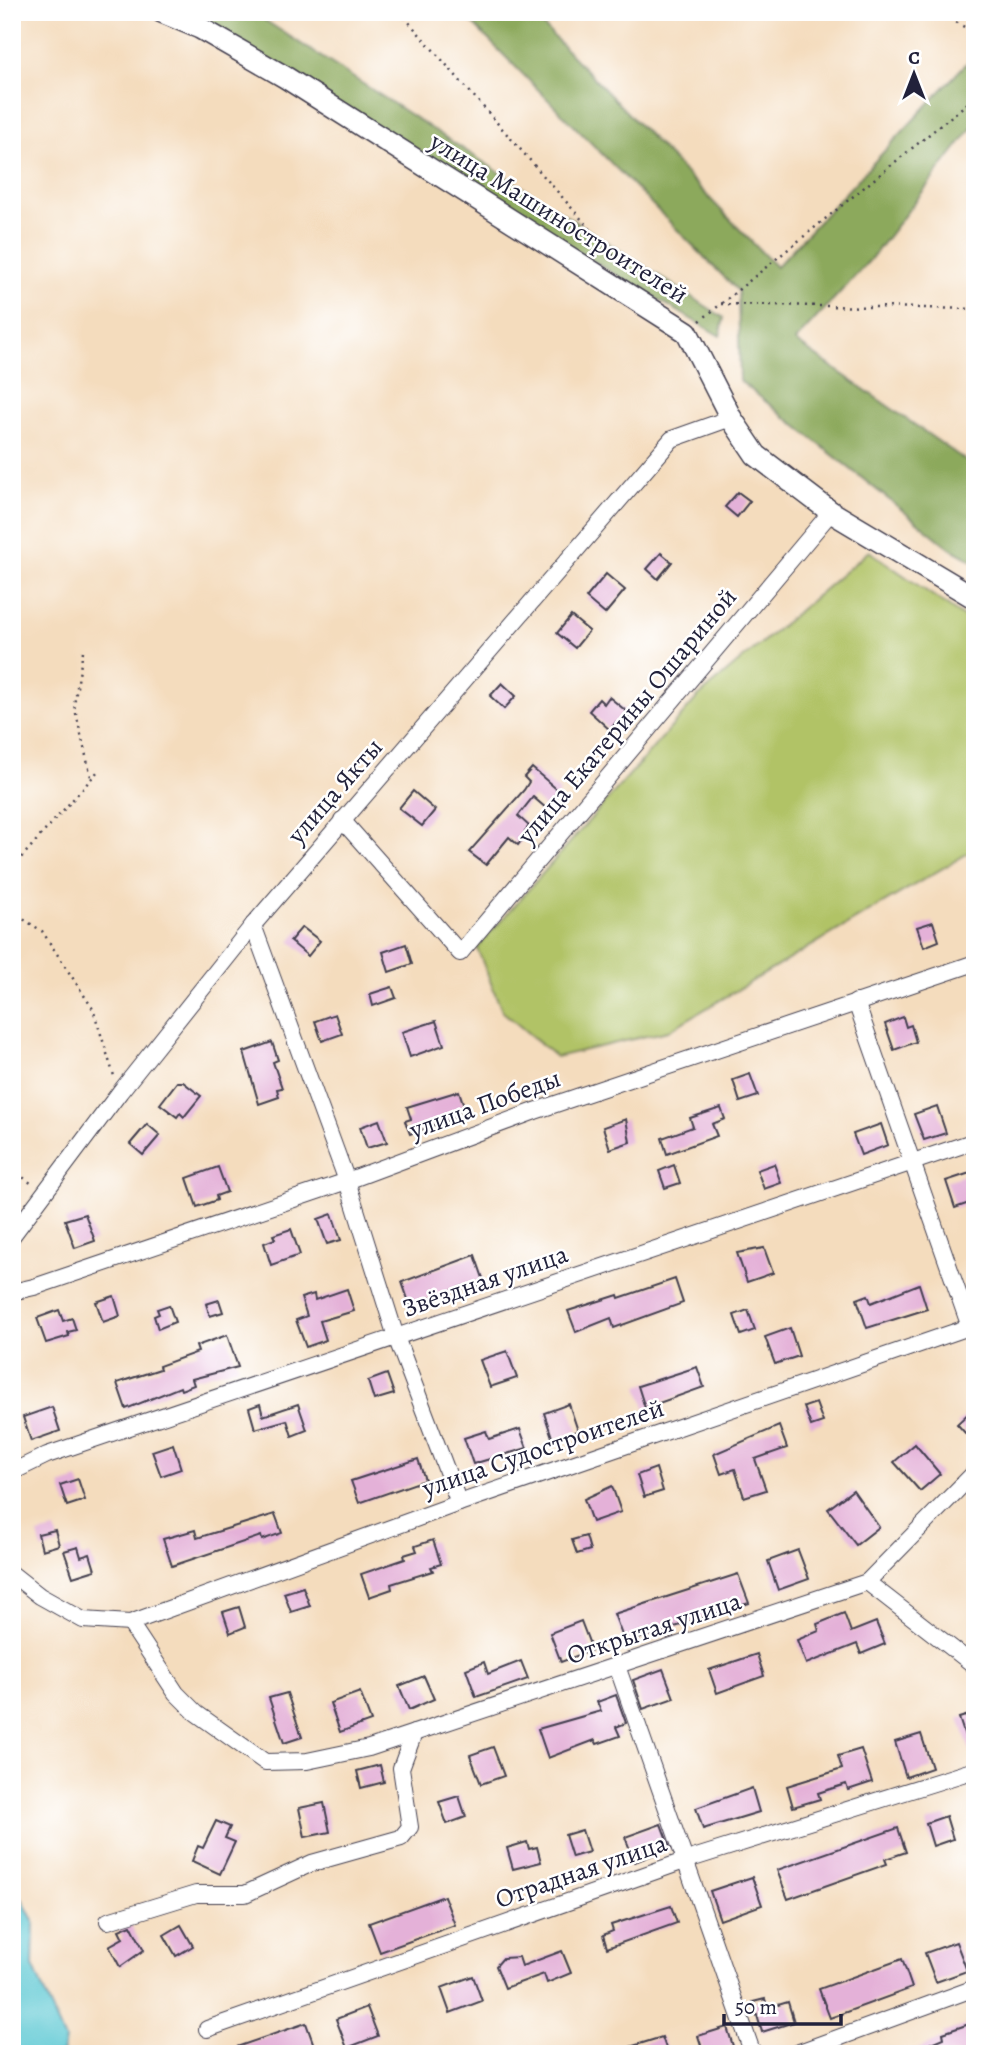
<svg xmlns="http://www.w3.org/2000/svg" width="987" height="2066" viewBox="0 0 987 2066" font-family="Alegreya,serif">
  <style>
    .green { fill: #b1c366; stroke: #6a7250; stroke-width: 2 }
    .forest { fill: #8ca95b; stroke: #57664b; stroke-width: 2 }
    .water { fill: #5cc8d3; stroke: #3f7587; stroke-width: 2 }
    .building { fill: #e4b1d8 }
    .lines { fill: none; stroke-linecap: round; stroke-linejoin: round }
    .street-casing { stroke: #423e4e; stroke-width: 18 }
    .secondary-casing { stroke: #423e4e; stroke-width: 24 }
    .path { stroke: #423e4e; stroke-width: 2.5; stroke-dasharray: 2 5; stroke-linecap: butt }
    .street { stroke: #fff; stroke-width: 16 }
    .secondary { stroke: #fff; stroke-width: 21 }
    .labels { text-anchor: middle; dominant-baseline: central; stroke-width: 5; stroke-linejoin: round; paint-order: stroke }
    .street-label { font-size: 26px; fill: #22223b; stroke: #fff }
  </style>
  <rect width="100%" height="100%" fill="#fff"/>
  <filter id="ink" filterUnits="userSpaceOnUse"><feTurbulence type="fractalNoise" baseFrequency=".0143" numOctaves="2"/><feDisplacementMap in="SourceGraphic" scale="14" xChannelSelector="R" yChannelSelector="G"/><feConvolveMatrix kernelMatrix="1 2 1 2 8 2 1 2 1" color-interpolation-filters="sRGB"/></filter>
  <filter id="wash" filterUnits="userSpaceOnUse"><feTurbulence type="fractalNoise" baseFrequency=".00686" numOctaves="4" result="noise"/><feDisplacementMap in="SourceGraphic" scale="28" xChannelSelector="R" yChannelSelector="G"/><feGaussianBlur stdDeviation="1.57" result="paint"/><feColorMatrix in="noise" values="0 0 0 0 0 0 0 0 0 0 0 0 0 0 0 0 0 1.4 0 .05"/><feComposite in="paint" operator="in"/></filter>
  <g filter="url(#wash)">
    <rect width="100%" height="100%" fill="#f4dcbd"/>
    <path class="green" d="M869,551L975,625V849L668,1031L556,1057L502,1011L477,948L697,698Z"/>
    <g class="forest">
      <path d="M170,12H252L724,318L720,336Z"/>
      <path d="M461,12H530L776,267L975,54V124L869,261L795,341L975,467V562L951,549L740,381L738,291Z"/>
    </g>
    <path class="water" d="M12,1891L21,1897L34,1922L33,1966L65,2040L62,2054H12Z"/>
    <g id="blocks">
      <g class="building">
        <path d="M738,492L750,501L737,517L725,507Z"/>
        <path d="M661,553L672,562L658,579L647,569Z"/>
        <path d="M606,574L625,590L605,614L586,598Z"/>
        <path d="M571,616L589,631L575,648L557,633Z"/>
        <path d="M502,683L516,696L504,709L490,696Z"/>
        <path d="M609,697L631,715L622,726L616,722L610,730L589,711L599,699L604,704Z"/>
        <path d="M532,768L560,792L546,808L533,797L518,816L529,826L525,831L527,833L518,845L509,837L486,865L469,852L524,790L529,782L524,777Z"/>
        <path d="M413,791L435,810L422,826L399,808Z"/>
        <path d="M933,922L939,941L924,947L917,927Z"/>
        <path d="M302,927L320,941L308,956L290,941Z"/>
        <path d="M406,944L412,964L389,972L383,952Z"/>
        <path d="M392,987L396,998L373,1006L370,994Z"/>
        <path d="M335,1014L342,1034L322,1041L315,1021Z"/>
        <path d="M903,1017L906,1027L911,1025L916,1042L894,1050L885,1024Z"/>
        <path d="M436,1021L444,1045L410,1057L402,1032Z"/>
        <path d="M272,1042L278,1060L273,1062L282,1088L277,1089L279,1097L259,1104L244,1052Z"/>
        <path d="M750,1074L758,1096L740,1102L733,1080Z"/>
        <path d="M177,1082H183L201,1096L184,1117L180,1113L177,1117L160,1104Z"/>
        <path d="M459,1091L465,1109L458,1112L459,1116L410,1134L405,1121L411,1119L407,1107Z"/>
        <path d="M937,1106L946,1133L924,1140L914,1114Z"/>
        <path d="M721,1108L725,1119L712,1124L717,1136L667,1154L662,1138L693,1127L690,1118Z"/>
        <path d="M626,1119L630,1142L610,1149L603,1127Z"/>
        <path d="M379,1120L387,1142L367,1148L360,1127Z"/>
        <path d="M147,1124L160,1135L143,1155L130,1144Z"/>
        <path d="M881,1124L888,1145L861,1155L853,1134Z"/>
        <path d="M774,1164L781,1183L764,1189L757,1170Z"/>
        <path d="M674,1165L680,1183L665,1188L659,1171Z"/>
        <path d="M218,1167L227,1192L216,1196L217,1200L197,1207L187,1178Z"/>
        <path d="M970,1173L975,1185V1201L955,1208L946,1181Z"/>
        <path d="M85,1214L95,1241L75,1248L65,1220Z"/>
        <path d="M332,1214L341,1240L327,1244L318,1219Z"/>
        <path d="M291,1229L300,1255L271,1265L264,1243L275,1239L273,1235Z"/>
        <path d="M764,1248L773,1273L747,1282L737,1253Z"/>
        <path d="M475,1255L485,1284L466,1290L464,1286L410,1305L402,1282Z"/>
        <path d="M675,1279L683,1303L614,1328L611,1318L576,1332L568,1311L618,1295L619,1298Z"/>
        <path d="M919,1284L927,1309L867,1328L857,1299L868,1295L871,1303Z"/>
        <path d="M347,1289L354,1311L320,1321L326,1340L306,1347L296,1320L307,1316L301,1298L314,1294L315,1300Z"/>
        <path d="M114,1296L120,1316L103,1322L96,1302Z"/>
        <path d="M219,1300L223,1312L210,1316L206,1304Z"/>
        <path d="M169,1305L175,1322L158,1329L154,1316L159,1314L157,1309Z"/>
        <path d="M59,1310L63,1321L72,1318L76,1330L68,1332L69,1336L46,1343L37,1318Z"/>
        <path d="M748,1310L755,1330L741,1335L734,1315Z"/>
        <path d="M790,1328L799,1356L775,1364L765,1337Z"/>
        <path d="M227,1335L238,1367L192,1379L194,1385L181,1390L180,1387L126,1409L117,1383L160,1369L159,1366L198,1352L196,1346Z"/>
        <path d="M507,1351L517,1378L490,1387L480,1360Z"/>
        <path d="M697,1367L704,1387L645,1408L638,1386Z"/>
        <path d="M387,1374L394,1394L374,1400L368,1381Z"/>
        <path d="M816,1403L823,1422L811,1426L804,1407Z"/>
        <path d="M260,1404L263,1416L298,1404L307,1430L292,1436L287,1420L255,1429L249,1408Z"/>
        <path d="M569,1404L578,1431L553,1440L544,1413Z"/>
        <path d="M52,1407L60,1431L31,1441L23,1417Z"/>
        <path d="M975,1407V1444L957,1424Z"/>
        <path d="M779,1426L787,1448L755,1459L766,1490L744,1497L735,1469L721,1474L714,1454Z"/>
        <path d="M520,1429L527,1448L473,1464L464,1438L486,1431L489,1439Z"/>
        <path d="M173,1444L181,1469L161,1476L152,1451Z"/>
        <path d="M915,1444L940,1474L920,1491L894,1462Z"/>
        <path d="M418,1459L425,1480L359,1503L351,1481Z"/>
        <path d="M656,1468L663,1491L644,1497L637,1475Z"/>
        <path d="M78,1479L85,1500L67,1506L60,1485Z"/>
        <path d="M612,1486L621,1512L592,1522L584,1499Z"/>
        <path d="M853,1490L879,1527L856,1545L828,1509Z"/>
        <path d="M275,1514L282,1533L262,1540L261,1536L172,1566L163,1539L195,1530L197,1538Z"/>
        <path d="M55,1530L59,1545L42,1550L38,1534Z"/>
        <path d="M586,1536L590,1550L577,1554L572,1540Z"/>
        <path d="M433,1540L441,1564L431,1567L433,1571L391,1584L392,1589L369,1597L361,1574L405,1559L404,1555L417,1551L415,1546Z"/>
        <path d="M78,1547L81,1557L90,1554L95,1570L73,1577L64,1551Z"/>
        <path d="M798,1550L809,1579L778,1590L768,1561Z"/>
        <path d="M738,1574L749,1603L625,1643L614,1614Z"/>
        <path d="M303,1587L310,1606L291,1612L284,1593Z"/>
        <path d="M239,1607L245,1627L230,1633L223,1612Z"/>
        <path d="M844,1613L851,1632L876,1622L885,1644L861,1654L857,1644L806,1664L797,1640L819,1631L817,1624Z"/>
        <path d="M581,1621L592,1650L561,1662L550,1633Z"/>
        <path d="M757,1654L764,1676L717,1693L709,1670Z"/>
        <path d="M521,1661L528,1679L476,1697L466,1669L484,1662L488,1674Z"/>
        <path d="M663,1669L674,1698L643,1709L633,1680Z"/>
        <path d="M424,1676L434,1699L409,1710L399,1686Z"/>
        <path d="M360,1692L371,1721L340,1732L330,1703Z"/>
        <path d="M287,1693L302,1737L284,1743L269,1698Z"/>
        <path d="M616,1695L626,1723L616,1727L620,1736L597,1744L595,1740L548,1758L538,1729L601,1711L597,1702Z"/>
        <path d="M975,1713V1759L973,1760L959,1718Z"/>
        <path d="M921,1734L932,1768L906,1777L895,1742Z"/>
        <path d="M493,1747L504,1776L481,1784L470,1755Z"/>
        <path d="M861,1749L872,1782L848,1790L846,1784L818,1793L820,1799L793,1807L787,1786L842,1769L838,1756Z"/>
        <path d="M380,1765L384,1782L361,1788L357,1771Z"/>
        <path d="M752,1788L759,1812L703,1829L696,1808Z"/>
        <path d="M459,1796L466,1817L447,1824L439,1802Z"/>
        <path d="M324,1803L330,1832L305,1837L299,1808Z"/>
        <path d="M946,1816L953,1839L933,1846L926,1823Z"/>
        <path d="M216,1821L230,1827L225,1838L235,1842L220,1874L192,1861L198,1846L203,1848Z"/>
        <path d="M661,1824L670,1848L635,1862L625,1837Z"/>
        <path d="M898,1828L906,1852L885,1859L887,1864L788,1899L777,1870Z"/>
        <path d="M582,1830L589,1852L572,1857L565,1835Z"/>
        <path d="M527,1842L529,1849L537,1847L541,1862L513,1869L507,1848Z"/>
        <path d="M752,1877L762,1905L720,1920L710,1891Z"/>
        <path d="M444,1896L455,1925L380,1952L369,1923Z"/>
        <path d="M671,1906L677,1923L607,1948L603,1935L613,1931L611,1925Z"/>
        <path d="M131,1925L144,1950L120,1967L109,1946L123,1938L119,1930Z"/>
        <path d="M181,1925L193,1946L176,1956L164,1935Z"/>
        <path d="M956,1942L967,1971L936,1982L925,1953Z"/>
        <path d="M562,1951L571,1973L547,1983L544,1974L505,1988L496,1966L503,1958L519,1957L522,1966Z"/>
        <path d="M902,1959L912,1988L830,2018L819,1989Z"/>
        <path d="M473,1976L482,2001L450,2013L441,1988Z"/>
        <path d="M765,1999L768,2008L788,2002L794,2022L762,2032L753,2002Z"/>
        <path d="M367,2007L378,2036L347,2048L336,2019Z"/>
        <path d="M975,2022V2049L962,2054H906L944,2038L943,2033Z"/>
        <path d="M306,2023L317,2054H225V2051Z"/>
        <path d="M727,2027L733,2046L704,2054L698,2036Z"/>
        <path d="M662,2037L668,2054H618L617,2051Z"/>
      </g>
    </g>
  </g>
  <g filter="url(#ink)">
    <use href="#blocks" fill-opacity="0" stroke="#423e4e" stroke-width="2"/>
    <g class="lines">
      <defs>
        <g id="street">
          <path d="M342,820L460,953L831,512"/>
          <path d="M253,925L347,1181L396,1337L459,1503"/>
          <path d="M856,1002L970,1327L975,1331"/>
          <path d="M12,1236L120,1092L253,925L672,439L731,418"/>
          <path d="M12,1292L34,1287L347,1181L535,1111L975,963"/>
          <path d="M12,1472L47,1455L975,1141"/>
          <path d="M12,1574L40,1596L83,1620L130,1623L176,1693L196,1713L265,1762L307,1761L369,1748L867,1582L975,1472"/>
          <path d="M867,1582L975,1666"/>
          <path d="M130,1623L459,1503L975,1325"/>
          <path d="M617,1666L753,2054"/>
          <path d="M108,1921L196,1894H245L312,1863L401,1838L410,1827L401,1768L414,1733"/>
          <path d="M207,2029L687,1860L975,1770"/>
          <path d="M794,2054L975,1988"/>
        </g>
        <path id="secondary" d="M162,12L200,28L285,77L687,332L731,418L756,455L831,512L975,598"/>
      </defs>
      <use href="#street" class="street-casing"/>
      <use href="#secondary" class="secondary-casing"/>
      <g class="path">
        <path d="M400,12L626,270"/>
        <path d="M938,12L975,33"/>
        <path d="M721,304L975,309"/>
        <path d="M700,321L975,97"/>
        <path d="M83,651L74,705L91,777"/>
        <path d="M12,868L99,770"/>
        <path d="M12,912L42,931L93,1009L114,1076"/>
        <path d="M12,1169L32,1184"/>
      </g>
      <use href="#street" class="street"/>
      <use href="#secondary" class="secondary"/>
    </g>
  </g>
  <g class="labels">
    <g class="street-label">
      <text transform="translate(559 218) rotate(32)">улица Машиностроителей</text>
      <text transform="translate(627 716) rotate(-50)">улица Екатерины Ошариной</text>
      <text transform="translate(335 791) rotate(-49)">улица Якты</text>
      <text transform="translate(485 1104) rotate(-20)">улица Победы</text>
      <text transform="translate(485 1281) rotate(-19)">Звёздная улица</text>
      <text transform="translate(543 1448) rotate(-19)">улица Судостроителей</text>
      <text transform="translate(654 1628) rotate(-18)">Открытая улица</text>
      <text transform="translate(581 1871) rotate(-19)">Отрадная улица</text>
    </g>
  </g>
  <rect width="987" height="2066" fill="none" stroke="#fff" stroke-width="42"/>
  <g transform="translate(914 74)" stroke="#ffffff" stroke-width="5" paint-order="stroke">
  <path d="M0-5L12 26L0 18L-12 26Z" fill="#22223b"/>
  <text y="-10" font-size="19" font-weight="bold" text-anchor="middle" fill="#22223b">С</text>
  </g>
  <path d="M724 2014v10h117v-10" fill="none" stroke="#22223b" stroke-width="3.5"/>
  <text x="735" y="2014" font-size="21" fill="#22223b" stroke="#ffffff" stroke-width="5" paint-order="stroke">50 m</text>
</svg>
